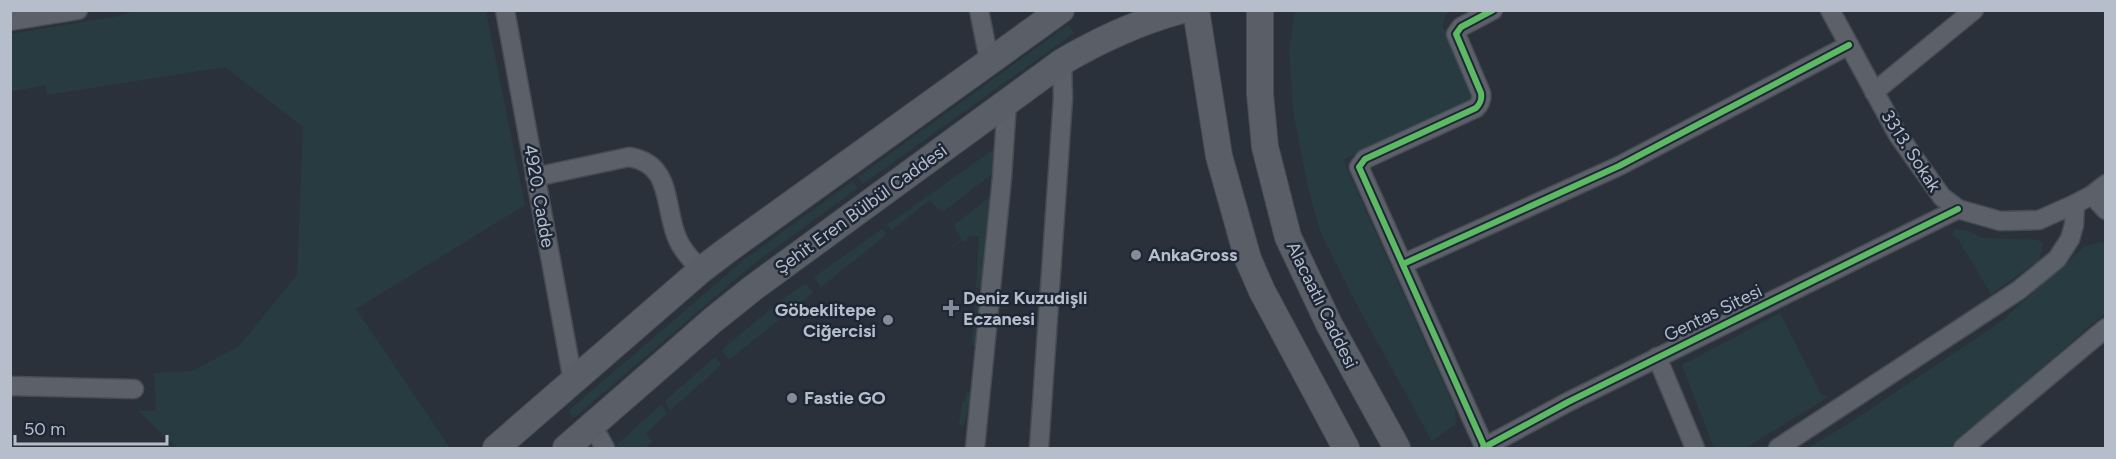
<svg xmlns="http://www.w3.org/2000/svg" width="2116" height="459" viewBox="0 0 2116 459" font-family="Figtree,sans-serif">
  <style>
    .green { fill: #283b41 }
    .lines { fill: none; stroke-linecap: round; stroke-linejoin: round }
    .minor-casing { stroke: #474c53; stroke-width: 21 }
    .secondary-casing { stroke: #474c53; stroke-width: 28 }
    .minor { stroke: #5c6068; stroke-width: 18 }
    .secondary { stroke: #5a5f67; stroke-width: 26 }
    .cycleway-casing { stroke: #1e2736; stroke-width: 10 }
    .cycleway { stroke: #5cba63; stroke-width: 6 }
    .poi-dot { fill: #858c99; stroke: #1e2736; stroke-width: 2 }
    .labels { text-anchor: middle; dominant-baseline: central; stroke-width: 5; stroke-linejoin: round; paint-order: stroke }
    .street-label { font-size: 18px; fill: #b6bdcb; stroke: #1e2736 }
    .poi-label { font-size: 18px; font-weight: bold; fill: #b6bdcb; stroke: #1e2736; text-anchor: start }
  </style>
  <rect width="100%" height="100%" fill="#2b313b"/>
  <g class="green">
    <path d="M133,11H486L525,205L356,309L450,448H177L138,411H156L154,373L192,371L238,347L297,275L303,127L225,67L47,95L45,85L11,92V34L119,16Z"/>
    <path d="M1295,11H1451L1445,15L1443,27L1474,102L1343,160L1455,409L1456,424L1432,441L1359,309L1320,231L1307,183L1293,111L1289,50Z"/>
    <path d="M1068,25L1074,33L863,184L858,177Z"/>
    <path d="M994,149L992,174L944,211L939,210L930,200L892,230L887,225Z"/>
    <path d="M853,181L858,188L751,266L575,417H572L569,410L745,259Z"/>
    <path d="M990,197L983,288H976L979,236H970L964,242L962,240L940,256L961,239L955,229V224Z"/>
    <path d="M882,229L887,234L821,287L814,277Z"/>
    <path d="M1955,229L1968,231L1983,238L2038,240L2043,244L2039,260L1991,294L1958,239L1952,235Z"/>
    <path d="M2101,242L2105,245V313L1949,448H1808L1853,421L2003,320L2084,247Z"/>
    <path d="M806,283L813,293L729,360L722,350L776,304Z"/>
    <path d="M975,299L982,300L979,346L972,345Z"/>
    <path d="M1780,313L1821,394L1828,397L1746,448H1714L1682,365Z"/>
    <path d="M715,357L721,365L670,411L665,401Z"/>
    <path d="M967,392L972,393L964,425H959L962,402L965,401Z"/>
    <path d="M662,404L667,414L646,433L651,440L652,442L645,448H618L616,445Z"/>
  </g>
  <g class="lines">
    <defs>
      <g id="minor">
        <path d="M505,10L573,381"/>
        <path d="M979,10L989,60"/>
        <path d="M1830,10L1898,135L1942,197L1958,209L2000,221L2039,220L2075,204L2092,195L2106,184"/>
        <path d="M10,21L78,10"/>
        <path d="M1874,92L1974,10"/>
        <path d="M535,177L629,157C674,164 663,208 678,240C683,252 693,261 701,270"/>
        <path d="M2092,195L2106,210"/>
        <path d="M1403,264L1619,166L1849,45"/>
        <path d="M1657,357L1695,448"/>
        <path d="M10,386L134,389"/>
        <path d="M592,425L605,448"/>
        <path d="M975,448L1002,177L1007,102"/>
        <path d="M1039,448L1063,98L1062,62"/>
        <path d="M1483,448L1568,402L1958,209"/>
        <path d="M1485,448L1359,167L1365,159L1476,108C1481,103 1482,99 1481,93L1456,34L1461,27L1493,10"/>
        <path d="M1778,448L2019,290L2057,259L2070,239L2074,225L2075,204"/>
        <path d="M1963,448L2106,328"/>
      </g>
      <g id="secondary">
        <path d="M1196,10L1219,156L1248,259L1262,291L1346,448"/>
        <path d="M1260,10V94L1265,147L1288,237L1329,324L1397,448"/>
        <path d="M496,448L701,270L730,248L1061,10"/>
        <path d="M566,448L713,320L753,288L1062,62C1101,39 1138,22 1182,10"/>
      </g>
    </defs>
    <use href="#minor" class="minor-casing"/>
    <use href="#secondary" class="secondary-casing"/>
    <use href="#minor" class="minor"/>
    <use href="#secondary" class="secondary"/>
    <defs>
      <g id="cycleway">
        <path d="M1403,264L1619,166L1849,45"/>
        <path d="M1483,448L1568,402L1958,209"/>
        <path d="M1485,448L1359,167L1365,159L1476,108C1481,103 1482,99 1481,93L1456,34L1461,27L1493,10"/>
      </g>
    </defs>
    <use href="#cycleway" class="cycleway-casing"/>
    <use href="#cycleway" class="cycleway"/>
  </g>
  <g class="poi-dot">
    <circle cx="1136" cy="255" r="6"/>
    <path d="M948 299h6v6h6v6h-6v6h-6v-6h-6v-6h6z"/>
    <circle cx="888" cy="320" r="6"/>
    <circle cx="792" cy="398" r="6"/>
  </g>
  <g class="labels">
    <g class="street-label">
      <text transform="translate(1911 151) rotate(57)">3313. Sokak</text>
      <text transform="translate(539 196) rotate(80)">4920. Cadde</text>
      <text transform="translate(861 209) rotate(-36)">Şehit Eren Bülbül Caddesi</text>
      <text transform="translate(1322 305) rotate(64)">Alacaatlı Caddesi</text>
      <text transform="translate(1713 313) rotate(-26)">Gentas Sitesi</text>
    </g>
    <g class="poi-label">
      <text x="1148" y="255">AnkaGross</text>
      <text x="963" y="298">Deniz Kuzudişli<tspan x="963" dy="21">Eczanesi</tspan></text>
      <text x="876" y="310" text-anchor="end">Göbeklitepe<tspan x="876" dy="21">Ciğercisi</tspan></text>
      <text x="804" y="398">Fastie GO</text>
    </g>
  </g>
  <rect width="2116" height="459" fill="none" stroke="#b6bdcb" stroke-width="24"/>
  <path d="M15 435v9h152v-9" fill="none" stroke="#b6bdcb" stroke-width="3"/>
  <text x="24" y="435" font-size="18" fill="#b6bdcb" stroke="#1e2736" stroke-width="4.5" paint-order="stroke">50 m</text>
</svg>
